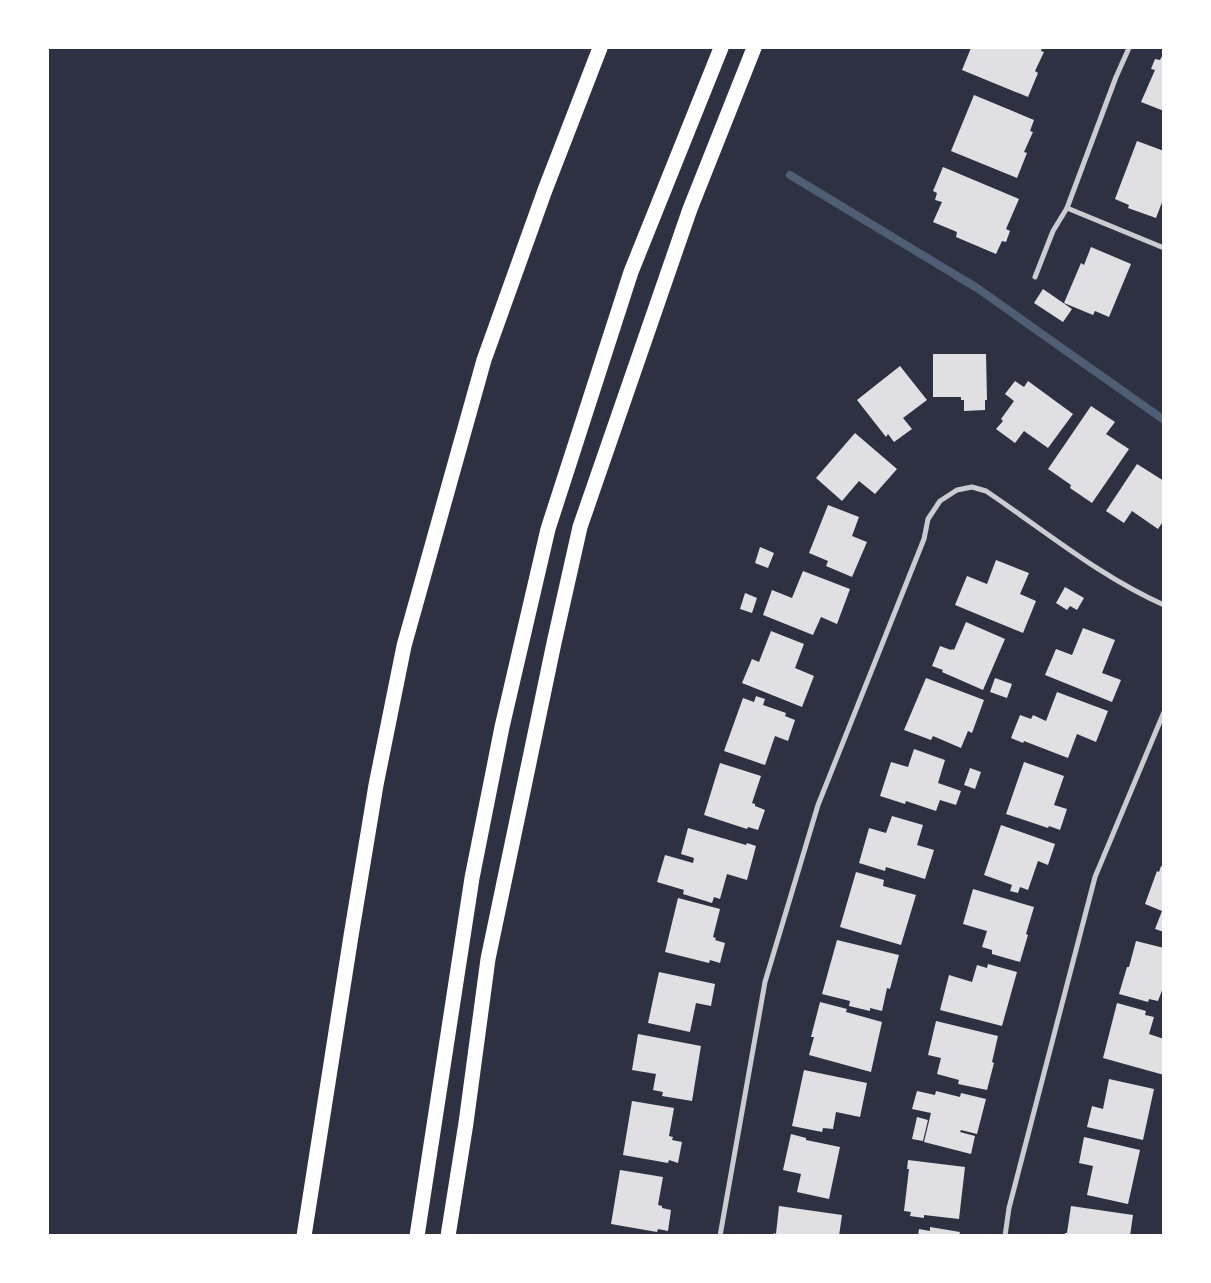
<svg xmlns="http://www.w3.org/2000/svg" width="1211" height="1283" viewBox="0 0 1211 1283" font-family="Cabin,sans-serif">
  <style>
    .lines { fill: none; stroke-linecap: round; stroke-linejoin: round }
    .stream { stroke: #4f5d75; stroke-width: 8 }
    .building { fill: #e0e0e3 }
    .minor { stroke: #caccd0; stroke-width: 5 }
    .motorway { stroke: #fff; stroke-width: 15 }
  </style>
  <rect width="100%" height="100%" fill="#2d3142"/>
  <g class="lines">
    <path class="stream" d="M790,175L977,288L1164,420"/>
  </g>
  <g class="building">
    <path d="M971,48H1042L1041,51L1044,52L1035,71L1038,73L1028,97L962,70Z"/>
    <path d="M1164,52V111L1141,102L1155,70L1151,69L1155,59L1160,60Z"/>
    <path d="M974,95L1034,120L1030,131L1033,132L1024,152L1027,153L1017,178L951,151Z"/>
    <path d="M1137,141L1164,151V197L1156,218L1128,208L1129,205L1115,199Z"/>
    <path d="M943,167L1019,199L1006,229L1010,231L1006,242L1002,241L996,254L956,237L957,232L933,222L942,202L935,200L937,193L933,191Z"/>
    <path d="M1091,247L1131,264L1109,317L1095,311L1093,315L1064,303L1081,263L1084,265Z"/>
    <path d="M1043,289L1072,309L1063,322L1034,303Z"/>
    <path d="M933,354H986L987,400H985V410L964,411V400H961V397H933Z"/>
    <path d="M900,366L927,400L903,418L912,429L894,442L888,434L886,437L857,400Z"/>
    <path d="M1015,381L1024,387L1028,381L1073,414L1048,448L1024,431L1015,443L996,429L1003,421L1001,419L1014,401L1005,394Z"/>
    <path d="M1091,406L1115,422L1106,434L1129,449L1092,503L1070,488L1071,485L1048,469Z"/>
    <path d="M855,433L897,469L875,494L859,481L842,501L816,478Z"/>
    <path d="M1137,464L1164,481V520L1158,529L1132,511L1124,523L1106,511Z"/>
    <path d="M828,505L859,517L852,536L867,542L852,577L826,566L828,561L809,553Z"/>
    <path d="M760,547L774,553L768,568L755,563Z"/>
    <path d="M996,560L1029,573L1020,594L1036,601L1023,633L955,605L967,576L987,584Z"/>
    <path d="M803,571L850,589L837,624L821,617L813,635L763,615L772,590L792,598Z"/>
    <path d="M1065,587L1084,598L1077,610L1070,606L1067,610L1056,603Z"/>
    <path d="M745,593L757,598L752,613L740,609Z"/>
    <path d="M966,622L1005,639L983,690L942,672L943,670L932,666L940,646L951,650L952,649L954,650Z"/>
    <path d="M1083,628L1115,640L1102,673L1121,680L1112,702L1045,675L1056,649L1072,655Z"/>
    <path d="M771,631L804,644L795,668L814,676L802,707L742,683L752,659L759,662Z"/>
    <path d="M926,678L984,700L972,733L968,731L961,748L933,736L931,740L904,730Z"/>
    <path d="M995,678L1012,684L1007,698L990,692Z"/>
    <path d="M1057,692L1108,711L1096,742L1077,734L1068,758L1024,741L1023,743L1011,738L1020,715L1031,719L1033,715L1046,721Z"/>
    <path d="M756,696L765,699L763,705L786,713L785,716L795,720L788,741L775,736L765,765L724,751L743,698L754,702Z"/>
    <path d="M914,749L945,760L938,783L961,791L956,805L940,800L936,811L906,801L905,804L880,796L891,762L908,767Z"/>
    <path d="M1024,762L1064,776L1054,805L1067,809L1060,830L1049,826L1048,828L1006,814Z"/>
    <path d="M720,763L761,776L752,803L755,804V806L765,810L758,830L748,827L747,829L704,815Z"/>
    <path d="M970,768L981,772L975,789L964,785Z"/>
    <path d="M892,816L923,825L917,845L934,850L925,879L886,867L885,871L859,863L869,828L886,833Z"/>
    <path d="M1001,825L1055,844L1048,865L1038,861L1028,890L1020,887L1018,893L1010,891L1012,885L984,875Z"/>
    <path d="M688,828L746,845L747,843L756,846L747,880L727,874L720,899L714,897L712,903L683,894L684,890L657,882L665,855L693,863L694,858L681,854Z"/>
    <path d="M1161,866L1164,867V932L1155,929L1162,911L1145,904L1157,871L1159,872Z"/>
    <path d="M856,872L884,880L883,886L916,895L901,945L840,927Z"/>
    <path d="M973,889L1034,907L1026,934L1028,935L1020,962L992,954V950L982,947L987,931L963,924Z"/>
    <path d="M678,898L720,909L713,937L716,938L715,940L725,943L720,963L710,960L709,963L665,952Z"/>
    <path d="M837,940L899,955L890,989L887,988L882,1011L870,1008V1011L849,1006L850,1001L822,994Z"/>
    <path d="M1136,941L1164,948V985L1158,1001L1149,999L1148,1002L1119,994L1127,967H1129Z"/>
    <path d="M988,964L1017,972L1002,1026L940,1010L949,975L972,982L977,965L987,968Z"/>
    <path d="M659,972L715,984L711,1006L696,1003L690,1032L648,1023Z"/>
    <path d="M820,1002L847,1009L846,1012L882,1022L871,1072L809,1055L814,1037H811Z"/>
    <path d="M1117,1003L1146,1011L1145,1015L1154,1017L1149,1034L1164,1039V1075L1103,1058Z"/>
    <path d="M936,1021L998,1036L992,1062L994,1063L987,1090L958,1084L959,1080L937,1074L941,1058L928,1055Z"/>
    <path d="M638,1034L701,1046L692,1101L662,1096L663,1092L653,1090L656,1074L632,1070Z"/>
    <path d="M804,1070L867,1083L860,1117L836,1112L833,1129L823,1128L822,1132L792,1126Z"/>
    <path d="M1109,1079L1154,1089L1143,1140L1087,1127L1092,1106L1103,1109Z"/>
    <path d="M917,1091L935,1095L936,1091L960,1097L961,1093L986,1099L977,1134L961,1130L960,1132L975,1136L971,1154L924,1142L931,1113L912,1109Z"/>
    <path d="M632,1101L674,1108L669,1136L673,1137L672,1140L682,1142L678,1163L669,1160L668,1163L623,1155Z"/>
    <path d="M917,1117L928,1120L923,1141L912,1139Z"/>
    <path d="M791,1134L806,1138V1140L840,1147L829,1199L797,1192L801,1174L783,1170Z"/>
    <path d="M1084,1137L1140,1150L1128,1204L1087,1195L1093,1166L1079,1163Z"/>
    <path d="M908,1160L965,1167L959,1219L924,1215V1218L910,1216L911,1212L904,1211L909,1169H907Z"/>
    <path d="M620,1170L663,1177L658,1205L662,1206V1208L671,1210L668,1231L658,1229L657,1232L611,1224Z"/>
    <path d="M779,1206L842,1215L839,1236H773L774,1233L776,1234Z"/>
    <path d="M1071,1206L1133,1215L1130,1236H1064L1065,1233H1067Z"/>
    <path d="M930,1227L960,1232L959,1236H918L919,1229L930,1231Z"/>
  </g>
  <g class="lines">
    <g class="minor">
      <path d="M1067,208L1164,248"/>
      <path d="M1035,277L1053,231L1067,208L1116,77L1129,48"/>
      <path d="M720,1236L765,982L818,805L924,539L928,519L940,501L957,490L972,487L986,491C1044,530 1099,576 1164,605"/>
      <path d="M1005,1236L1009,1208L1095,877L1164,712"/>
    </g>
    <g class="motorway">
      <path d="M304,1236L351,936L376,785L404,646L484,360L545,190L600,48"/>
      <path d="M417,1236L472,878L502,727L548,529L631,272L721,48"/>
      <path d="M448,1236L466,1123L488,959L554,643L580,527L690,209L754,48"/>
    </g>
  </g>
  <rect width="1211" height="1283" fill="none" stroke="#ffffff" stroke-width="98"/>
</svg>
